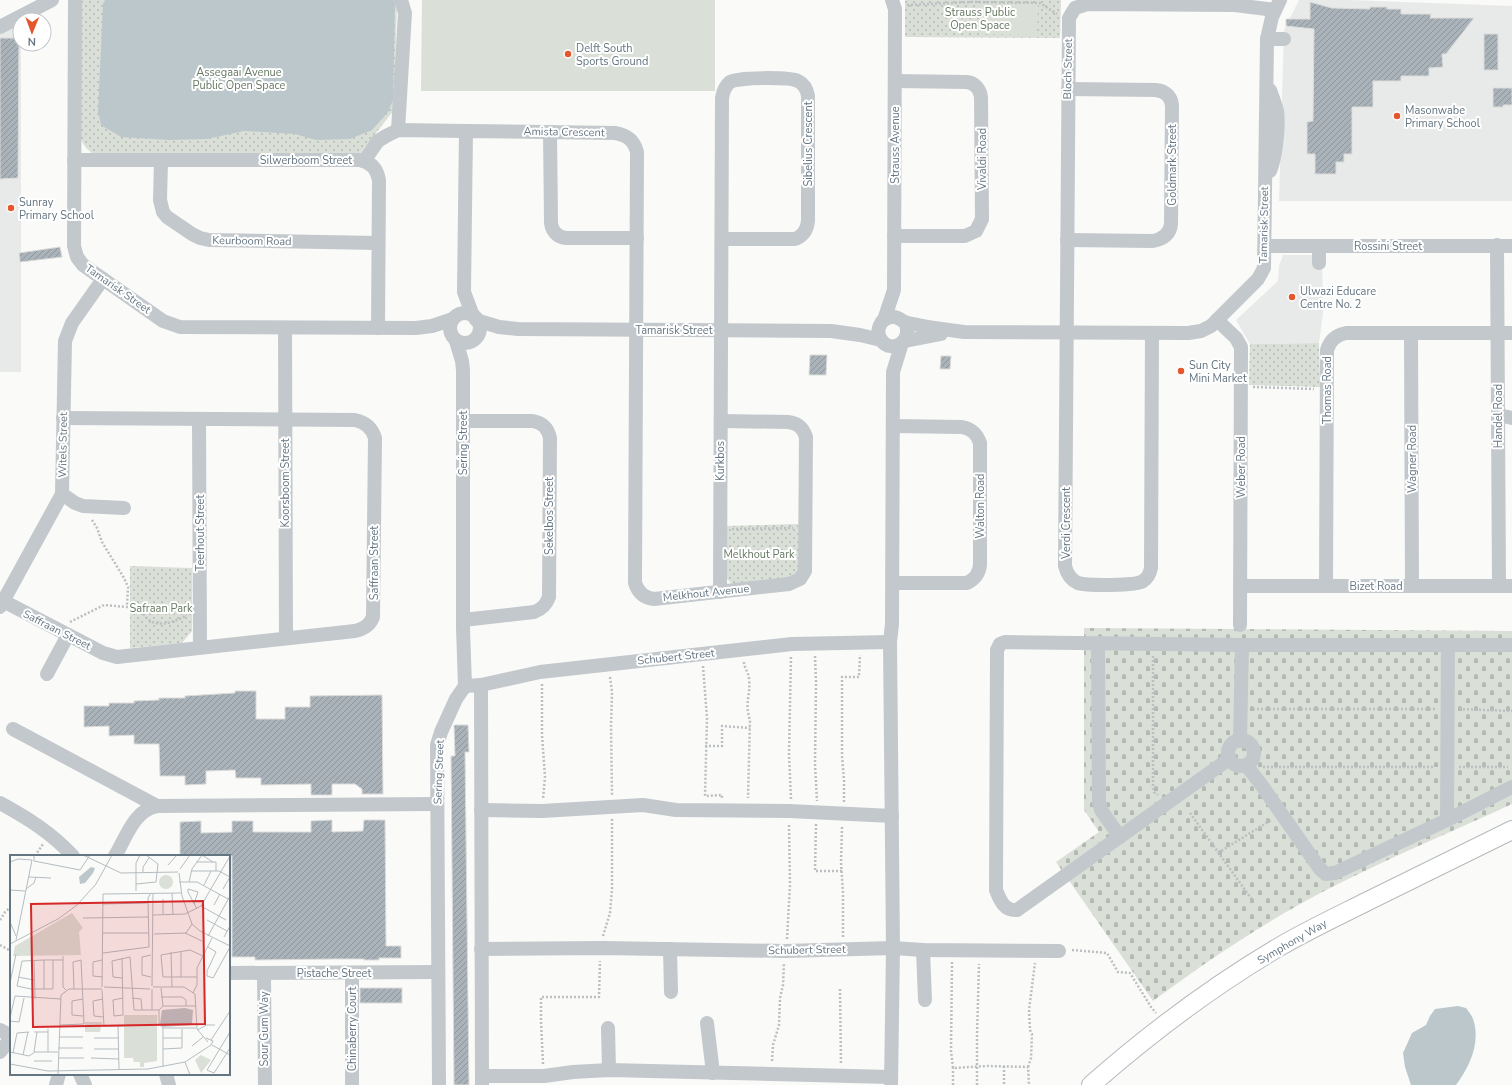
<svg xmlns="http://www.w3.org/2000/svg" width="1512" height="1085" viewBox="0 0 1512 1085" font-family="'Nunito Sans',sans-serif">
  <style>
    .built { fill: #e8e9e9 }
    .grass { fill: url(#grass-dots) }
    .cemetery { fill: url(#cemetery-stones) }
    .pitch { fill: #dadfd7 }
    .water { fill: #bbc7cb }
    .building { fill: url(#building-hatch); stroke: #dcdcda }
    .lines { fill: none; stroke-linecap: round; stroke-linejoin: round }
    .major-casing { stroke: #b5babe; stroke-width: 20 }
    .path { stroke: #bbbfc2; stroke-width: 2.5; stroke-dasharray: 2 2; stroke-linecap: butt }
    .minor { stroke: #c3c8cc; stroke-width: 14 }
    .major { stroke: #fff; stroke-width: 18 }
    .poi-dot { fill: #e4572e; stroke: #fff; stroke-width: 1.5 }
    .labels { text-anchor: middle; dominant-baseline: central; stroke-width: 4; stroke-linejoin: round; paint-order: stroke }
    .park-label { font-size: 11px; fill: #687a64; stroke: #fff }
    .poi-label { font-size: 11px; fill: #657683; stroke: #fff; text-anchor: start }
    .street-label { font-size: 11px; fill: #657683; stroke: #fff }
    .inset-road { fill: none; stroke: #b5bdc2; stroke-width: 1 }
    .view { fill: #d62828; fill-opacity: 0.15; stroke: #d62828; stroke-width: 2 }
    .inset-edge { fill: none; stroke: #657683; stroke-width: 2 }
  </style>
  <defs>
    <pattern id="grass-dots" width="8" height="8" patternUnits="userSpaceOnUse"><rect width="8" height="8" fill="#dadfd7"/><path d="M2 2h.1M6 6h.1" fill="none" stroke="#b4b9b4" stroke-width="1.8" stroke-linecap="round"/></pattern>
    <pattern id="cemetery-stones" width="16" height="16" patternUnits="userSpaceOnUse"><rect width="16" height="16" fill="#dadfd7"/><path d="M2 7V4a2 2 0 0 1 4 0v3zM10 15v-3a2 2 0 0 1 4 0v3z" fill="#b4b9b4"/></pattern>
    <pattern id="building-hatch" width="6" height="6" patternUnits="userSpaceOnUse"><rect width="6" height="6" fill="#aab3b9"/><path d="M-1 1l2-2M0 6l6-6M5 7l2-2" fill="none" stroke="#8e969c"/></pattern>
  </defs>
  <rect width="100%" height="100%" fill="#fafaf8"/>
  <g class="built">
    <path d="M1299,0H1350L1512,6V201H1279L1284,30Z"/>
    <path d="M0,21L20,23V44H21V372H0Z"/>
    <path d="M1283,255H1322L1323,313L1319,343L1250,344L1236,320L1278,281L1279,266Z"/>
  </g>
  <g class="grass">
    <path d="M80,0H395L397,3L394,110L358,156L93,154L86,148L81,140Z"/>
    <path d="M905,0H1061L1060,38L905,37Z"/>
    <path d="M1319,343L1320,387L1249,385L1250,344Z"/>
    <path d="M798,524L802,539V566L795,578L732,584L725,577V526Z"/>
    <path d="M130,566L192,568V631L182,643L130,648Z"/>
  </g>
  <path class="cemetery" d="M1084,628L1512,631V804C1451,832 1389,858 1330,888C1268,920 1209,959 1153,1001L1056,862L1099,832L1084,810Z"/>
  <g class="pitch">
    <path d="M422,0H715V91H421Z"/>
    <path d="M979,4L1038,5L1037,35L979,34Z"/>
  </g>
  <g class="water">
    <path d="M105,0H393L395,4L393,100L388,112L372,130L350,139L316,140L295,134L244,131L207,139L169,140L121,137L101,125L98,112L103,4Z"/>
    <path d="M1458,1006L1466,1008C1469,1012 1473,1017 1474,1022C1480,1045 1469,1067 1456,1085H1411L1405,1067L1403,1053L1412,1033L1426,1025L1430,1016L1435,1009Z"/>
  </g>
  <g class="building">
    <path d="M1310,2L1332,8L1370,9V7H1387V9H1401V14H1431L1430,18H1474L1446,54H1442L1443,67L1429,68V76H1401V81H1373V107H1352V154H1344V162H1336V174H1315V154H1307V122L1313,121L1314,29L1286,26V19H1310Z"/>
    <rect x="1484" y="34" width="14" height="36"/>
    <path d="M0,38H19L18,178L0,179Z"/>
    <path d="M1493,88H1512V105H1503V107H1493Z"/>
    <path d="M60,247L62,257L20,262L19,253Z"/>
    <path d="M810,355H827L826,375H809Z"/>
    <path d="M941,356H951L950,369H940Z"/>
    <path d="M235,691H256V719H285V707H310V696L382,695L383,794H362V789L355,784H332V795H311V784L261,785V778H236L235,770L206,771V784L185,785V776H160L159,744H134V735L109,736V726L84,727V706H109V703H134V701L159,700V698H185V696L235,693Z"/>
    <path d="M454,725H468L469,752H465L469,1085H454L451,756H455Z"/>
    <path d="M332,820V832L363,831L364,820H385L386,946H401V958H379V960H364V959H333L255,960V957H232V856H180V822L201,821V833L232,832V821H253V832H311V821Z"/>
    <rect x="360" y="988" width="42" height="15"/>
  </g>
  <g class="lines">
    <defs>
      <path id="major" d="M1091,1085C1149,1034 1213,986 1279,947C1308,930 1338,916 1368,901C1416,877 1464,854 1512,830"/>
    </defs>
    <use href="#major" class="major-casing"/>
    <g class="path">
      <path d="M907,5L972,2L1040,3L1057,14"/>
      <path d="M1253,387L1314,389"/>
      <path d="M92,520L97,528L102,542L124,578L128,587L127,606"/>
      <path d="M732,529L793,528"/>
      <path d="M70,622L104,605L138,608C142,611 145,617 149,620C160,628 177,621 187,615"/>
      <path d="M815,656L816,682L815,764L817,801"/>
      <path d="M1153,656V787L1154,792L1158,795"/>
      <path d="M744,662C744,668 749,673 749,679C751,695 744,703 750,720L748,798"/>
      <path d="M703,666L707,718L705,796L722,795V799"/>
      <path d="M610,677L612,692L611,725L612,795"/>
      <path d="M542,684V735L545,777L543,799"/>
      <path d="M1253,709H1436"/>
      <path d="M1459,709L1512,711"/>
      <path d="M705,746H722V726L750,728"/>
      <path d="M1263,767H1434"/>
      <path d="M1459,767H1508"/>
      <path d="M791,799L789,754L791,656"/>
      <path d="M844,802V780L842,756V677H859L860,655"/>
      <path d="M1190,813L1253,901"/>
      <path d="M816,824L815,871H842"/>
      <path d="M842,827L841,862L843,893V937"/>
      <path d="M1218,853L1271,820"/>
      <path d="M35,856L43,844"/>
      <path d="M0,920L5,912L11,907"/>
      <path d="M603,936L610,913L612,889V818"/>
      <path d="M787,939L790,885L789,824"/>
      <path d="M0,945L11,951"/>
      <path d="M1072,950L1107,953L1118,972L1130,973L1151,1007L1156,1013"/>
      <path d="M952,962L951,1051L953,1068L987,1066L1028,1067L1029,1085"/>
      <path d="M840,989L841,1064"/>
      <path d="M772,1061L773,1045L779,1025L780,998L783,985L784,963"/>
      <path d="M543,1064L541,1021V997H599L600,961"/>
      <path d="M1004,1066V1085"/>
      <path d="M1028,1067L1031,1058L1032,1034L1030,1030L1029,1010L1035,963"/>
      <path d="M953,1085V1068"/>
      <path d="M977,1085V1036L979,964"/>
    </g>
    <g class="minor">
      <path d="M75,0L74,246L77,257L83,265L163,321L180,327L416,328L432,326L453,319"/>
      <path d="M0,27L52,0"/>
      <path d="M1267,39H1284"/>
      <path d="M1270,90C1272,96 1275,103 1277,111C1279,125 1276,157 1270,171"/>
      <path d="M398,130L405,13L401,0"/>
      <path d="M550,132L551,223C552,231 557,237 566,238H637"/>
      <path d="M74,160H360C371,162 377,169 379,180L378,328"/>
      <path d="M161,160L160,200L163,212L167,217L192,234L200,238L209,240L378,243"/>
      <path d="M364,161L378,141L386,136L398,130L466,131"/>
      <path d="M894,236H965L976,231L982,219L981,97C980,89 975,83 967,82L895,81"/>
      <path d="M1067,240L1153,241C1163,239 1170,234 1171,224L1172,105C1171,96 1165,91 1156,90L1068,89"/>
      <path d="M1497,245L1499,586"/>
      <path d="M1265,246H1512"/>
      <path d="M1319,246V263"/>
      <circle cx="465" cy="328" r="15"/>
      <path d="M473,316L464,292L466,131L615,133C627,135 634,140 637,152L635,583C638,592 644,598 654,599L789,584L800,579L805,571L806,437C803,428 798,423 788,422L721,421"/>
      <path d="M476,320L499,327L518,329L831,331L860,335L881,340"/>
      <path d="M884,320L894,290L895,9L892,0"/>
      <path d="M1217,320L1236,338L1241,347L1240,625"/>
      <path d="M905,322C914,341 892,355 881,340C875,331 880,318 892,317C898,316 900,320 905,322C909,324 914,324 918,325C933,328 948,330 964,332L1188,333L1201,331L1211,326L1258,279L1264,268L1267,39L1272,17L1280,0"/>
      <path d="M285,328L286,638"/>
      <path d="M1152,333L1151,568C1150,573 1148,578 1143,581C1136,586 1087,586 1078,583C1071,580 1067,574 1065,566L1069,18L1075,8L1087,4L1235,5L1275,10"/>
      <path d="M1411,333L1412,586"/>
      <path d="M905,341L941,334"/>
      <path d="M1498,415L1512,418"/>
      <path d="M199,419L200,647"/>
      <path d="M62,494L75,503L83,506L124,508"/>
      <path d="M893,583H967C975,579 979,574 980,565V443C977,434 972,429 962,427L893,426"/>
      <path d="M1240,586H1512"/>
      <path d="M1326,586L1327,350C1330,340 1336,335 1346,333H1512"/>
      <path d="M720,592L722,98C723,92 725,86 730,82C737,77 790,77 798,81C804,84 807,89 808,96V221C807,230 803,236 795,239H722"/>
      <path d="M3,601L103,653L117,657L355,631C364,629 370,625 373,617L375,438C372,428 365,422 355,420L63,418"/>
      <path d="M0,607L62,494L65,341L72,323L103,279"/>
      <path d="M463,620L534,612C542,609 546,605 549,597L550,438C548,428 543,423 533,421H463"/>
      <path d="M1098,643L1099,802L1101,810L1120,837"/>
      <path d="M47,674L68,635"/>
      <path d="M481,685L482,1085"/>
      <path d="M465,686L481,685L540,672L792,644L890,642"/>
      <path d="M13,729L157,806"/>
      <circle cx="1241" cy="753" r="13"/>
      <path d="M1240,741L1242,645"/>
      <path d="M1229,759L1017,910C1004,911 1000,900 996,890L997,650L1000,644L1005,642L1242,645H1512"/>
      <path d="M1246,765L1260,783L1320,869L1326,874L1335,873L1447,820L1512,787"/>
      <path d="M0,803C29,819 50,832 73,856"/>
      <path d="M481,810L542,811L643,805L676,810L789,811L892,816"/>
      <path d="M1447,820L1448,645"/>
      <path d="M115,856C126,838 134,810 157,806L437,804"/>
      <path d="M481,949L603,948L785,951L893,948L923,950L1059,951"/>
      <path d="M670,949L671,992"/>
      <path d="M923,950L925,1000"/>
      <path d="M229,973L438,972"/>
      <path d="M264,973L265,1085"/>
      <path d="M707,1023L713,1073"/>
      <path d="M608,1028L609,1070"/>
      <path d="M0,1030L11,1036"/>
      <path d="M0,1052L11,1038"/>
      <path d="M80,1074L85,1085"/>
      <path d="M166,1074L169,1085"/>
      <path d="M482,1076H544L573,1072L609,1070L891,1077"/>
      <path d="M56,1085L59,1074"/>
      <path d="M352,1085V973"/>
      <path d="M439,1085L437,745L441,732L456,699L465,686L463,628V370L462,361L456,341"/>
      <path d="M891,1085L893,948L890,642L892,624L893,372L902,343"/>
    </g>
    <use href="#major" class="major"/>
  </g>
  <g class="poi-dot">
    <circle cx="568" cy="54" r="4"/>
    <circle cx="1397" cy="116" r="4"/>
    <circle cx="11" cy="208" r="4"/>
    <circle cx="1292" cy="297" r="4"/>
    <circle cx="1181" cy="371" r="4"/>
  </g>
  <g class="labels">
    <g class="park-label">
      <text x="980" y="12">Strauss Public<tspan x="980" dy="13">Open Space</tspan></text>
      <text x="239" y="72">Assegaai Avenue<tspan x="239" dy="13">Public Open Space</tspan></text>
      <text x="759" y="554">Melkhout Park</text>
      <text x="161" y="608">Safraan Park</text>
    </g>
    <g class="poi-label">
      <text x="576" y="48">Delft South<tspan x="576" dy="13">Sports Ground</tspan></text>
      <text x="1405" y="110">Masonwabe<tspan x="1405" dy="13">Primary School</tspan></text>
      <text x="19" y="202">Sunray<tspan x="19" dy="13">Primary School</tspan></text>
      <text x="1300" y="291">Ulwazi Educare<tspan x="1300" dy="13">Centre No. 2</tspan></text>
      <text x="1189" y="365">Sun City<tspan x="1189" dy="13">Mini Market</tspan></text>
    </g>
    <g class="street-label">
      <text transform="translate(1068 69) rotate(-89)">Bloch Street</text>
      <text transform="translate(564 132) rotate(1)">Amista Crescent</text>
      <text transform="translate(808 144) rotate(-90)">Sibelius Crescent</text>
      <text transform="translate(895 145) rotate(-90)">Strauss Avenue</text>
      <text transform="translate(982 159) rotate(-90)">Vivaldi Road</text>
      <text x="306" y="160">Silwerboom Street</text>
      <text transform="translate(1172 165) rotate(-90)">Goldmark Street</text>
      <text transform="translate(1264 225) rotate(-89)">Tamarisk Street</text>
      <text transform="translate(252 241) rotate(1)">Keurboom Road</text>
      <text x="1388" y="246">Rossini Street</text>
      <text transform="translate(118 289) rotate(35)">Tamarisk Street</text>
      <text x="674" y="330">Tamarisk Street</text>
      <text transform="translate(1327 390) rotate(-90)">Thomas Road</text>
      <text transform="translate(1498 416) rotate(-90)">Handel Road</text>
      <text transform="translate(463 443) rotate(-90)">Sering Street</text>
      <text transform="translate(63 445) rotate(-89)">Witels Street</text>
      <text transform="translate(1412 459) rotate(-90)">Wagner Road</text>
      <text transform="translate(720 461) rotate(-90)">Kurkbos</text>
      <text transform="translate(1241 467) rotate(-90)">Weber Road</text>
      <text transform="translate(285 483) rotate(-90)">Koorsboom Street</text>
      <text transform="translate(980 506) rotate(-90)">Walton Road</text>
      <text transform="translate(549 516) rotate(-90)">Sekelbos Street</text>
      <text transform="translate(1066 523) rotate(-90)">Verdi Crescent</text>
      <text transform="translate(200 533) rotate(-90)">Teerhout Street</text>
      <text transform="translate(374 563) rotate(-90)">Saffraan Street</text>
      <text x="1376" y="586">Bizet Road</text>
      <text transform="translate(706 593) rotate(-6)">Melkhout Avenue</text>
      <text transform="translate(57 630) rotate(27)">Saffraan Street</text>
      <text transform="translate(676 657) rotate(-6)">Schubert Street</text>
      <text transform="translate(439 772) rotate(-88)">Sering Street</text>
      <text transform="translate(1292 942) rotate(-30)">Symphony Way</text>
      <text transform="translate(807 950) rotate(-1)">Schubert Street</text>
      <text x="334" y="973">Pistache Street</text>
      <text transform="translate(264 1029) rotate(-90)">Sour Gum Way</text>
      <text transform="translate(352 1029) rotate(-90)">Chinaberry Court</text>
    </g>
  </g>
  <g transform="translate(10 855)">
    <rect width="220" height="220" fill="#fafaf8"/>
    <path d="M75,167H92L90,177H75ZM191,200L201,205L191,218L185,205Z" fill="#dadfd7"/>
    <path d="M149 27a7 7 0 1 1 14 0a7 7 0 1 1-14 0Z" fill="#dadfd7"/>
    <path d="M62,58L73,73L69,77L71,100L3,101L5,91Z" fill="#dadfd7"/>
    <path d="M114,160H147V206L134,208V212H130V207H124L123,203H114Z" fill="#dadfd7"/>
    <path d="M81,12L85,13L83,18L75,28L70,29L69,22ZM175,153L183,155L182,170L153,172L150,169L152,155Z" fill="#bbc7cb"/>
    <path class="inset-road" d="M24,0V6L70,15L80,0M73,0L111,18L168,17M136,0L148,9M192,0L203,7M0,7L8,4L22,5M186,7H206V16M158,10L167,0M170,14L180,0M181,16H209L220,22M133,17V12L139,3M169,18L172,41L182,69L190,76L220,91M19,22L41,23M169,27H187L220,45M179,27L182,14L192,0M126,29L146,27L148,9M194,30L201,16M16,34L24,28L26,22M213,34L220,22M0,35L15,36M126,36V8L130,0M162,38L163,59M153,44V59M92,49L138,48M184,49L188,37L178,34V37L187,54M204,50L210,39M191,51L216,65M143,60L175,59L191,51L220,1M73,63L138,62M197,65L217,76M0,67L6,81M92,78H139M175,78L192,86M144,79L176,78L182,69M198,81L220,41M214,82L220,71M6,85L22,5M0,89L48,64L67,50L86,29L102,0M139,92L138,43L141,38M198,92L206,97L197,116V121L203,123L220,92M171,96V122M161,97L162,132M93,98L139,92M141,100L132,102V120L141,122M53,101V132L56,135M112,103L113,159V160L104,161L103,145L113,143M34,105V134M43,105V134H21L7,131L12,106H13L34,105H53M92,105L83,107V121L93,122M24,106L25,144M8,122L24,125M187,122H153L151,100L180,95L193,101M112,123L103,122L102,106L120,102L124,155H142V134M0,128L6,99M142,131L143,38M92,132L93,39L171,38M94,132L140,134M143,132H174L185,139L187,174L198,187M151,133L153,151H186M92,135L94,171H113M183,138L187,130V113L202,83M151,142H172L176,145V151M122,143L131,144L132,155M93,144L83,146L84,161L93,162M142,155H149L153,151M149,155V168L153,173M73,161L62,160V146L73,144M0,163L5,141L51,144M0,166L9,167L14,143M50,170L74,169L71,105L63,107L64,134M108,171L109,214M38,174V197M187,175L197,170H205M24,177H38M220,177L197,215L204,218L220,193M49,182H73M84,183H109M153,183H172M196,183L203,186L201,190M201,185L220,156M202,190L220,200M182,191L193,182M48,193H73M84,194H109M153,194L172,193V174M0,197L19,201L25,197H48M24,197L27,177M3,198L7,178L19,177M13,200L18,177M48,203H74M81,203L109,204M24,206H42M175,207L180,220M0,209L38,216L138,214L175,207L201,190M153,212V173H186M48,220L51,140L59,134H92"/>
    <path class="view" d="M193,46L195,169L23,172L21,49Z"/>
    <rect width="220" height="220" class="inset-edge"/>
  </g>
  <g transform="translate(32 32) rotate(181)"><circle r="19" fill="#ffffff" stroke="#c1c8cd"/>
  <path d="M0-3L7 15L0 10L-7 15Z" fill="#e4572e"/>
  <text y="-6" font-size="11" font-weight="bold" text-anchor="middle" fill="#657683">N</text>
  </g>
</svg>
